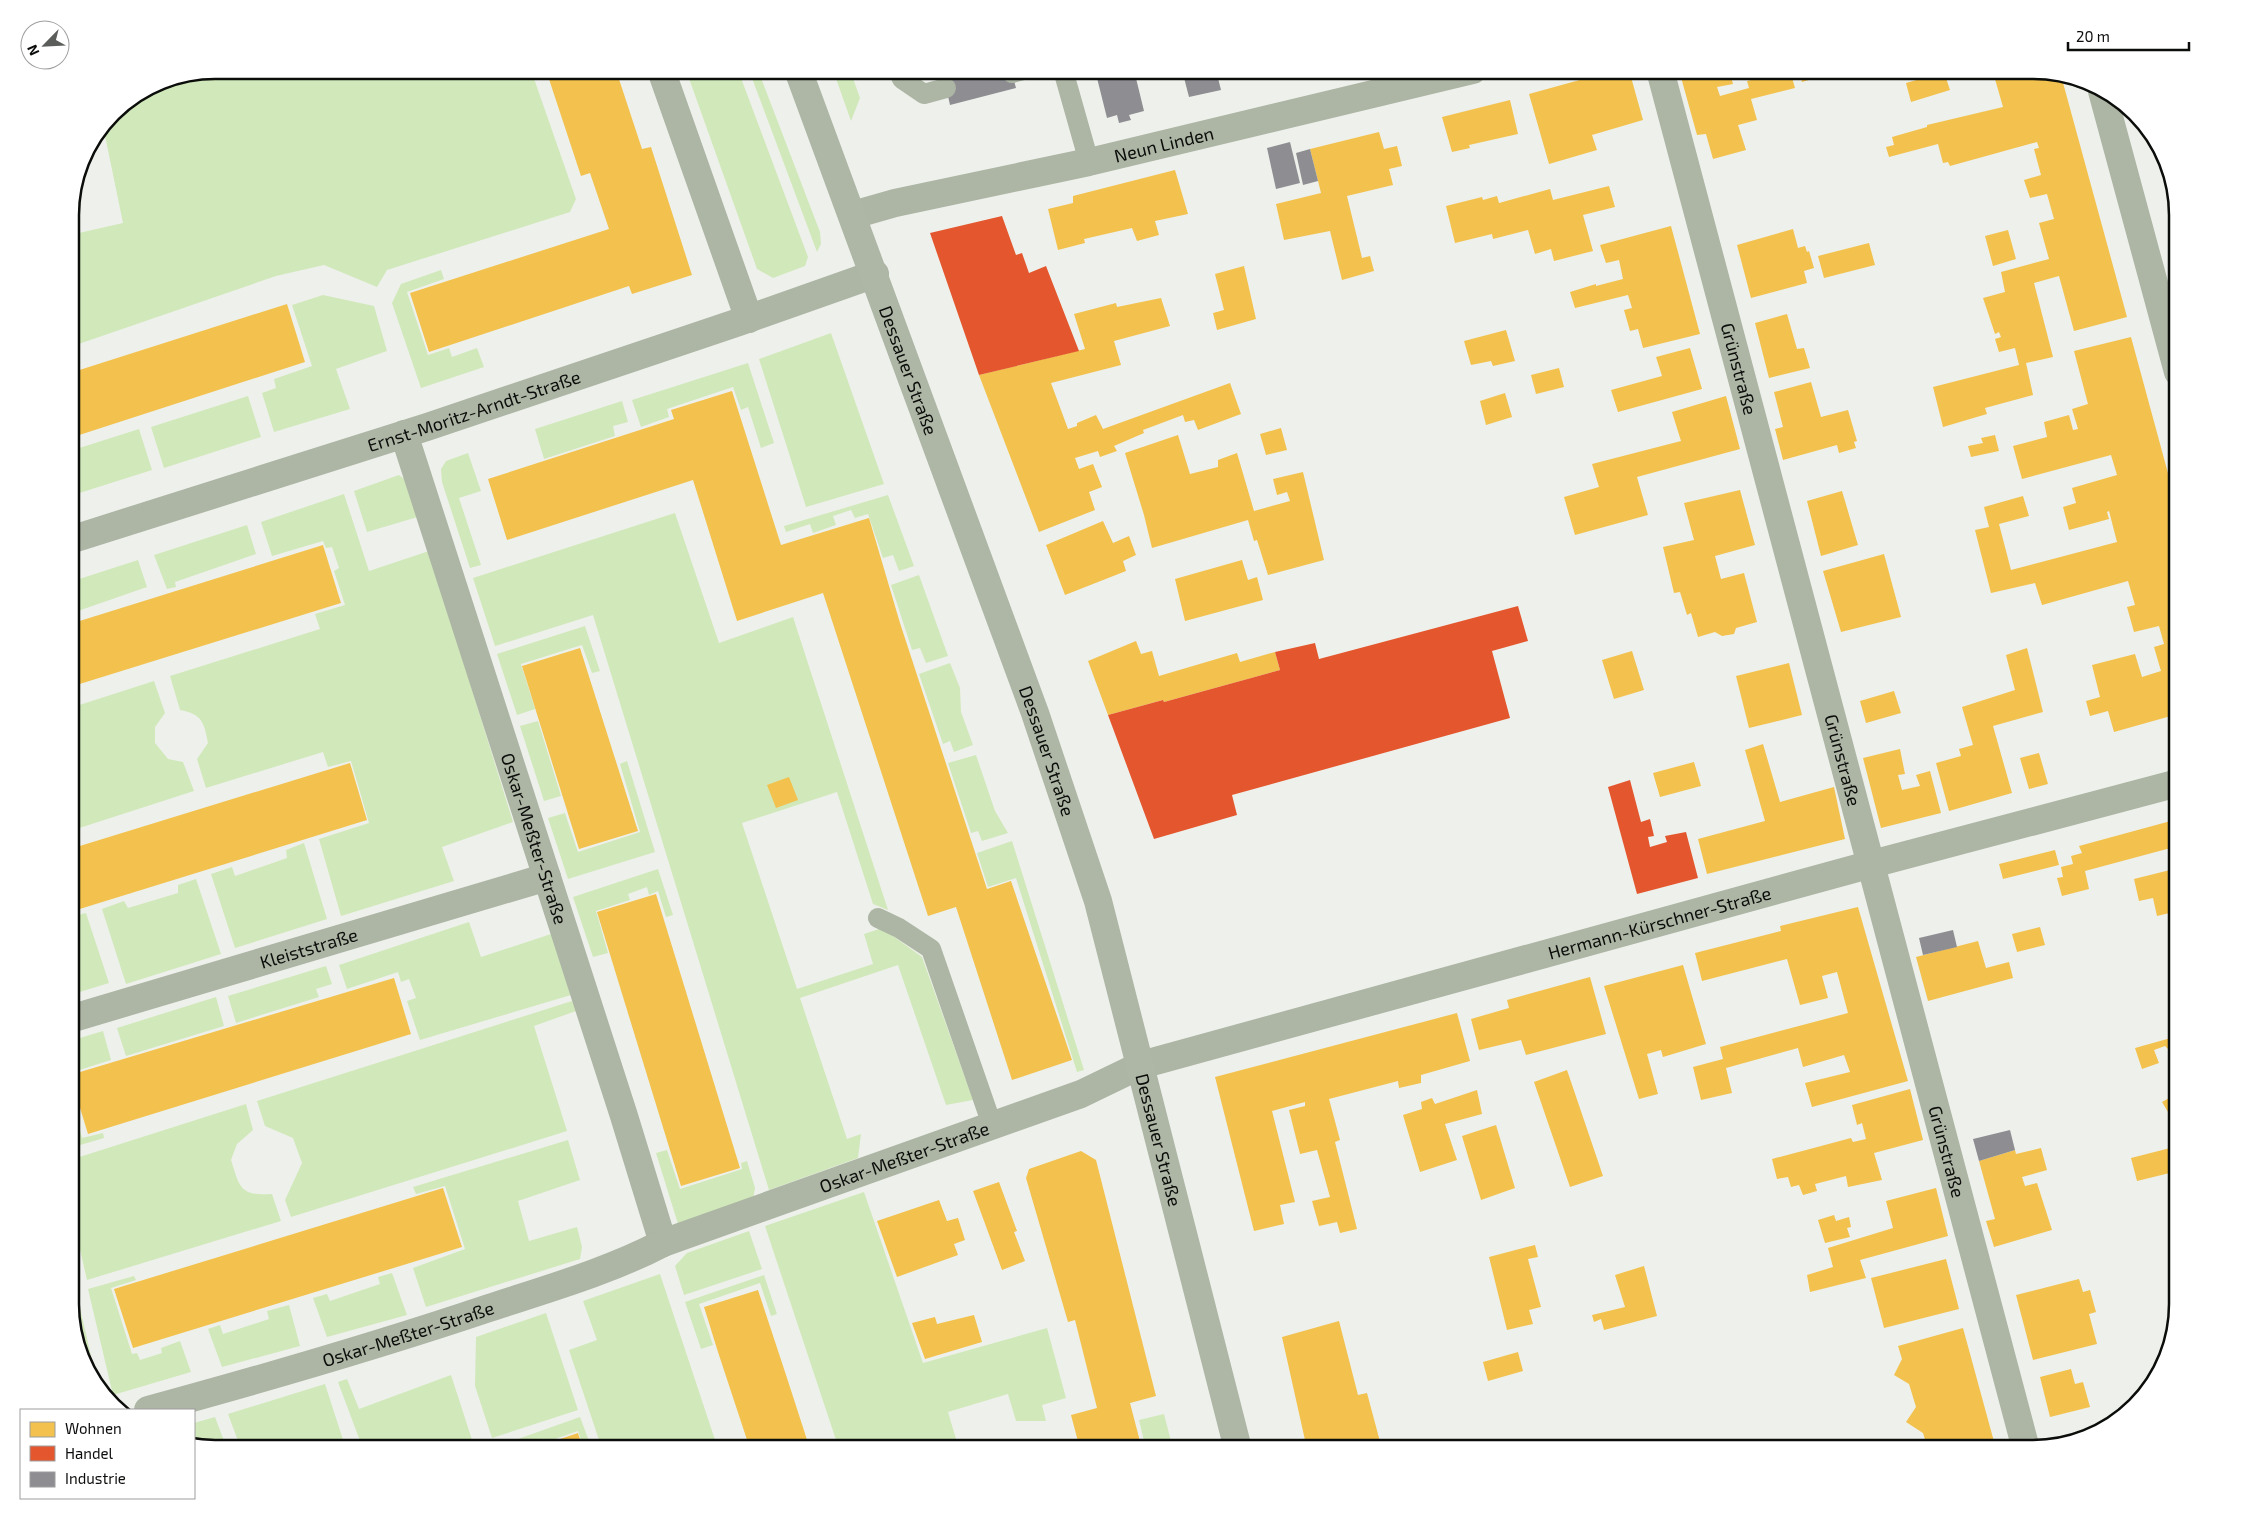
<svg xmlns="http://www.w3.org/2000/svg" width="2248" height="1519" viewBox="0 0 2248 1519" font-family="'Exo 2',sans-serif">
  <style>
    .green { fill: #d1e8ba }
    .homes { fill: #f2c14e }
    .shops { fill: #e4572e }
    .industry { fill: #8d8d92 }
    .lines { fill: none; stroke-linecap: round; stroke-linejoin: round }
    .lane { stroke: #adb5a5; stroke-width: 20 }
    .street { stroke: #adb5a5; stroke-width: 28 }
    .primary { stroke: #aeb6a6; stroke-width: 28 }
    .labels { text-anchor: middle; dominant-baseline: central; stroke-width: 5; stroke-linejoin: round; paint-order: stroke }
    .street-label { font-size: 18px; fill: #0b0d0a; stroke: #fff }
    .rim { fill: none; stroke: #0b0d0a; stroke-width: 2.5 }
  </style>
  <rect width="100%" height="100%" fill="#eef1eb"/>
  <g class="green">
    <path d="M215,70H531L576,199L570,212L387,270L377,287L324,265L276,276L70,347V235L123,223L103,126L113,112L160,81Z"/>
    <path d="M686,70H738L808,257L805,266L773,278L757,269Z"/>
    <path d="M749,70H758L820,232L821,244L817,252Z"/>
    <path d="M833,70H850L860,98L851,121Z"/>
    <path d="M441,270L444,279L407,292L428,355L449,348L452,357L477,348L484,367L421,388L392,303L401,284Z"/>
    <path d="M323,295L374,306L387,351L336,369L350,409L274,432L262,393L276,388L274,379L312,366L292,305Z"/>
    <path d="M831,333L884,484L806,507L759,359Z"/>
    <path d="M748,363L774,443L761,448L748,407L741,410L733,387L667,409L669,417L641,427L632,400Z"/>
    <path d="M248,396L261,437L164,468L151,427Z"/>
    <path d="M622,401L628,422L613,426L615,436L544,459L535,429Z"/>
    <path d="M139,429L152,470L70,496V451Z"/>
    <path d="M468,453L481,491L459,498L481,565L470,568L442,482L441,469L446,461Z"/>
    <path d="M399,475L410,483L421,516L367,532L354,491Z"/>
    <path d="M344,494L369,571L429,551L513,822L442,847L454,881L341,916L319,839L369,823L351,761L328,767L323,752L206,788L197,759L208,743C204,722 202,714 180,710L170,676L320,629L315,614L345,605L334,571L339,568L332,547L326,548L323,541L272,556L261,522Z"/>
    <path d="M888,495L914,566L899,571L893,555L883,558L868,514L855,518L851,510L833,516L836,525L813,533L810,524L786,532L784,526Z"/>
    <path d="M675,513L719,643L793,617L888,910L873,904L837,792L742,823L797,989L873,964L864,934L882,928L922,957L973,1100L946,1105L898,965L800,998L847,1139L861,1134L858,1158L769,1190L593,615L495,646L473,578Z"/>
    <path d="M247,525L256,554L175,582L176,587L167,589L154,555Z"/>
    <path d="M138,560L147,587L75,612L77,619L70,621V582Z"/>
    <path d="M919,575L948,656L926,663L920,648L912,650L891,585Z"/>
    <path d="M585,626L600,671L592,673L582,645L521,664L535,709L517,715L497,654Z"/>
    <path d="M950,663L960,688L961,712L973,745L954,752L950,741L943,744L919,674Z"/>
    <path d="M154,681L165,713L155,727V743L168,759L183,762L194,791L70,831V708Z"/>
    <path d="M538,721L561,796L544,801L520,726Z"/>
    <path d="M976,755L995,811L1008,833L982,841L978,831L971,833L948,763Z"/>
    <path d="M627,761L655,852L568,879L548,818L565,813L578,852L640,832L620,764Z"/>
    <path d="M1012,841L1084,1070L1077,1072L1016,878L988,887L977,853Z"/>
    <path d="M304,843L327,919L235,948L211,874L232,867L235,876L287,858L286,850Z"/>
    <path d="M658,869L673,915L666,917L658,891L649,895L647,887L628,894L630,900L596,911L608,953L593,957L573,897Z"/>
    <path d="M196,879L221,954L126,984L102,909L124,901L128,908L178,893V885Z"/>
    <path d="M86,913L109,983L70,995V917Z"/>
    <path d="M469,922L481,957L551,934L571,995L420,1040L407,1001L416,998L409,979L401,982L398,972L347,989L339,965Z"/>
    <path d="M326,966L332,984L316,989L319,997L236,1023L228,996Z"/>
    <path d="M216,997L224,1026L126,1056L117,1028Z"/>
    <path d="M572,1001L576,1011L534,1026L567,1131L291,1217L285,1200L302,1163L293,1138L265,1126L257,1101Z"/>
    <path d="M103,1031L111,1060L70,1073V1041Z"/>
    <path d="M70,1094L82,1138L103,1133L104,1138L70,1148Z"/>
    <path d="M246,1104L253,1130L237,1144L231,1160C240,1188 240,1196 272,1194L281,1221L87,1280L70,1206V1160Z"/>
    <path d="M568,1140L580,1180L518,1201L529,1241L577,1227L582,1247L580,1259L426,1307L413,1268L465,1249L445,1186L416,1194L413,1187Z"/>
    <path d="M667,1150L680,1189L742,1169L741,1163L747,1161L755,1188L753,1199L678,1224L656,1153Z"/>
    <path d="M864,1192L923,1363L1047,1328L1066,1398L1042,1405L1046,1421H1016L1008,1394L948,1412L959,1449H839L765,1226Z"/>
    <path d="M749,1231L762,1269L684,1295L675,1266L687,1253Z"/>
    <path d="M70,1265L98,1386L89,1376L70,1313Z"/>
    <path d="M392,1273L407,1315L327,1337L313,1298L327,1294L330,1301L380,1284L378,1277Z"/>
    <path d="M660,1274L718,1449H602L569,1350L597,1340L583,1301Z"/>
    <path d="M764,1275L777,1314L771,1316L760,1283L699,1304L713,1345L701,1349L685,1302Z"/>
    <path d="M134,1276L136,1280L111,1288L132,1354L137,1353L140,1360L162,1353L161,1348L180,1341L191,1372L113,1395L88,1289Z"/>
    <path d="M289,1305L300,1346L222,1367L208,1329L220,1325L223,1334L269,1319L267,1311Z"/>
    <path d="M546,1313L578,1410L492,1438L475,1386L476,1337Z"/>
    <path d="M451,1375L475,1449H363L338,1382L347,1379L359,1409Z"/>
    <path d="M325,1384L346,1449H241L228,1414Z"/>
    <path d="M1164,1414L1173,1449H1146L1139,1420Z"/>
    <path d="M215,1417L227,1449H215L194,1443V1423Z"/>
    <path d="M580,1417L592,1449H584L578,1431L526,1449H496L495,1447Z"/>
  </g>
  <g class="homes">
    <path d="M546,70H616L642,149L651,147L692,275L632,294L629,286L429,352L410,293L609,229L590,173L581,176Z"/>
    <path d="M1616,70H1629L1643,120L1592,135L1597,150L1549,164L1529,94Z"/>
    <path d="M1679,70H1729L1733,84L1717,87L1720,96L1749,88L1747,81L1790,71L1795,88L1751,99L1757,120L1738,125L1746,150L1713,159L1706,134L1697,135Z"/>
    <path d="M1799,70H1835V72L1802,82Z"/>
    <path d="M1985,70H2033L2062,79L2127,317L2074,331L2059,276L2034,283L2053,357L2026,363L2033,395L1985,408L1987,414L1943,427L1933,387L2019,365L2015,348L1999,352L1995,339L2001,337L1999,332L1995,334L1983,298L2005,292L2001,272L2049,259L2039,223L2054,219L2047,194L2030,198L2024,180L2041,175L2034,149L2039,148L2037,142L1950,166L1948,162L1943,163L1938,144L1889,157L1886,147L1894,145L1892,137L1927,127V125L2003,107L1993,72L1986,74Z"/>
    <path d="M1944,72L1950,90L1911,102L1906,83Z"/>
    <path d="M1510,100L1518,134L1469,145L1470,148L1452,152L1442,117Z"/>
    <path d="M1379,132L1384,149L1397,146L1402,166L1389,169L1393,185L1347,196L1362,258L1370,256L1374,271L1342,280L1330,231L1284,240L1276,204L1321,193L1310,149Z"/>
    <path d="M1175,170L1188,214L1155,221L1159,235L1137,241L1132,228L1084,239L1085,243L1058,250L1048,209L1073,203V196Z"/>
    <path d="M1609,186L1615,207L1583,215L1593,251L1554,261L1551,249L1535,254L1528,230L1493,239L1492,234L1455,243L1446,206L1482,197L1483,200L1497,196L1499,203L1550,189L1553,200Z"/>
    <path d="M1671,226L1700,334L1643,348L1638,329L1630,331L1624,310L1632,308L1628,295L1575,308L1570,292L1596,284V286L1623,279L1619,260L1606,263L1600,245Z"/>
    <path d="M1793,229L1798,248L1805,246L1807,252L1809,251L1814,268L1804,271L1807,283L1751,298L1737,245Z"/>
    <path d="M2008,230L2016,259L1993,266L1985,236Z"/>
    <path d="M1869,243L1875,265L1824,278L1818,256Z"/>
    <path d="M1244,266L1256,319L1217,330L1213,313L1224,310L1215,274Z"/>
    <path d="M1161,298L1170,326L1114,341L1121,365L1051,383L1068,429L1077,426V423L1096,415L1103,429L1230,383L1241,414L1198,430L1194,420L1185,422L1183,415L1143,430L1144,433L1114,446L1117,451L1100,457L1098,451L1075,458L1079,469L1093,464L1102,487L1089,492L1095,510L1039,532L979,375L1085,349L1074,314L1116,303L1117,307Z"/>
    <path d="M287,304L305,362L70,438V373Z"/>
    <path d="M1787,314L1797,349L1804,348L1810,368L1769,378L1755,323Z"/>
    <path d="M1506,330L1515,361L1493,366L1491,361L1471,365L1464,341Z"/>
    <path d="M2131,337L2178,510V714L2114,732L2108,711L2090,716L2086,701L2100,697L2092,665L2135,654L2142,677L2161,671L2154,647L2164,644L2159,626L2134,632L2127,607L2135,605L2128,581L2042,605L2035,583L1991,593L1975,530L1989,527L1984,507L2023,496L2029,516L1999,524L2011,570L2117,542L2109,511L2107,512L2109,519L2069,530L2063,507L2076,503L2072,488L2117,475L2111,455L2022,479L2013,446L2047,437L2044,422L2069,415L2073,430L2078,429L2072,409L2088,404L2074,351Z"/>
    <path d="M1690,348L1702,389L1618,412L1611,390L1662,376L1656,357Z"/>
    <path d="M1559,368L1564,387L1536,394L1531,375Z"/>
    <path d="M1811,382L1821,417L1848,410L1857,441L1854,442L1856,448L1839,453L1837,445L1783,460L1775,429L1783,427L1774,392Z"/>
    <path d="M732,391L781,545L869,518L900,623L987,889L1011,881L1072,1060L1012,1080L956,907L928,916L823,593L737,621L693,480L507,540L488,479L674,419L671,410Z"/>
    <path d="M1505,393L1512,417L1486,425L1480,401Z"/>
    <path d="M1726,396L1740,449L1637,477L1648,515L1575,535L1564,497L1599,487L1592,464L1681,441L1672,412Z"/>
    <path d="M1281,428L1287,450L1266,455L1260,434Z"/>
    <path d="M1178,435L1190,474L1218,467V460L1237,453L1254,511L1290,501L1287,492L1277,495L1273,479L1303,472L1324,560L1268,575L1257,540L1254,541L1248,520L1152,548L1144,515L1125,453Z"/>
    <path d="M1995,435L1999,451L1971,457L1968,446L1983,443L1981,438Z"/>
    <path d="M1740,490L1755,545L1715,556L1721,579L1744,573L1757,622L1736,628L1734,634L1722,636L1715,632L1698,637L1691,613L1687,615L1680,592L1674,593L1663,547L1694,540L1684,503Z"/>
    <path d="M1842,491L1858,545L1821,556L1807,501Z"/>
    <path d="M1103,521L1113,543L1129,536L1136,555L1123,561L1126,571L1065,595L1046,545Z"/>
    <path d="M323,545L341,603L70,687V624Z"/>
    <path d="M1884,554L1901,617L1841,632L1823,571Z"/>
    <path d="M1242,560L1248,580L1257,577L1263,600L1185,621L1175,579Z"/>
    <path d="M1136,641L1141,654L1152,651L1159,676L1237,653L1240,662L1275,652L1280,670L1164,702L1163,700L1108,715L1088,661Z"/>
    <path d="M580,648L638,831L579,849L522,666Z"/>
    <path d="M2027,648L2043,712L1993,726L2012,793L1949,811L1936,763L1961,756L1959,749L1973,745L1962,707L2015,690L2006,655Z"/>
    <path d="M1632,651L1644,690L1614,699L1602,660Z"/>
    <path d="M1789,663L1802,715L1749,728L1736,676Z"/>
    <path d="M1894,691L1901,713L1866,723L1860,701Z"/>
    <path d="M1763,744L1780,802L1834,787L1845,839L1707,874L1698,839L1765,821L1745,750Z"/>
    <path d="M1900,749L1905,774L1898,775L1902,790L1920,786L1916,775L1930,771L1941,813L1881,828L1863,758Z"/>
    <path d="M2039,753L2048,784L2029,789L2020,758Z"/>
    <path d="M1694,762L1701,786L1660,797L1653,773Z"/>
    <path d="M350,763L367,820L70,912V849Z"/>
    <path d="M789,777L798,800L776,808L767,785Z"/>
    <path d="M2178,819V846L2085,871L2089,889L2062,896L2057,878L2063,877L2061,867L2073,864L2071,856L2082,853L2079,846Z"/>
    <path d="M2055,850L2059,865L2003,879L1999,864Z"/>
    <path d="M2178,868V911L2157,916L2153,898L2139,901L2134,879Z"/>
    <path d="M656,894L740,1168L681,1186L597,912Z"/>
    <path d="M1858,907L1908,1081L1812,1107L1805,1083L1850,1072L1844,1055L1803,1067L1798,1048L1726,1068L1732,1093L1701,1100L1693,1067L1723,1059L1720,1047L1848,1013L1837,972L1822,976L1828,998L1800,1005L1787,959L1702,981L1695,953L1781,931L1780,926Z"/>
    <path d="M2040,927L2045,945L2017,952L2012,934Z"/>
    <path d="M2178,936V957H2175L2169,939Z"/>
    <path d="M1978,941L1986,968L2009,962L2013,978L1928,1001L1916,957Z"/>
    <path d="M1683,965L1706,1044L1663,1057L1661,1050L1647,1054L1658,1094L1639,1099L1604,986Z"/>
    <path d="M1590,977L1606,1034L1526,1055L1521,1040L1479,1050L1471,1019L1509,1008L1507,1000Z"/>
    <path d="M394,978L411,1034L88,1134L70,1075Z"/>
    <path d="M1457,1013L1470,1061L1421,1075V1083L1399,1088L1398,1081L1329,1099L1340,1140L1335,1142L1357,1229L1340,1233L1337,1222L1319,1226L1312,1201L1330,1197L1317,1150L1300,1154L1289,1110L1305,1106V1102L1272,1111L1295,1202L1280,1205L1284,1224L1254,1231L1215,1077Z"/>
    <path d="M2178,1036V1059L2165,1046L2154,1050L2159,1063L2142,1069L2135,1048Z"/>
    <path d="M1567,1070L1603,1176L1570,1187L1534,1082Z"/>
    <path d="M1910,1089L1923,1140L1874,1153L1882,1180L1848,1187L1846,1176L1815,1184L1817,1191L1803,1195L1799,1185L1791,1187L1788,1177L1777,1179L1772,1159L1851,1138L1853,1142L1866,1139L1862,1123L1857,1125L1852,1105Z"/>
    <path d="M1477,1090L1482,1114L1445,1124L1457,1160L1420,1172L1403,1115L1422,1109L1421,1102L1432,1098L1435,1104Z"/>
    <path d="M2178,1093V1139H2177L2170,1111L2168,1112L2162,1102Z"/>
    <path d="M1496,1125L1515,1188L1481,1200L1462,1136Z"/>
    <path d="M2178,1146V1171L2137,1181L2131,1158Z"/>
    <path d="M2041,1148L2047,1170L2022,1177L2025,1186L2037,1183L2052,1230L1994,1247L1986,1221L1995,1219L1979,1161L2015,1150L2016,1154Z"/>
    <path d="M1081,1151L1096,1160L1156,1396L1130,1403L1142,1449H1080L1071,1415L1097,1408L1075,1320L1068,1322L1026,1178L1029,1169Z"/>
    <path d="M999,1182L1017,1231L1014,1232L1025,1261L1002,1270L973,1191Z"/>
    <path d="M443,1188L462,1247L133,1348L114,1289Z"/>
    <path d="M1936,1188L1948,1236L1860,1260L1866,1278L1810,1292L1807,1275L1833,1267L1828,1248L1893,1228L1886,1201Z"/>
    <path d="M939,1200L947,1221L958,1218L965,1240L954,1244L958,1255L897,1277L877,1221Z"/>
    <path d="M1834,1215L1836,1221L1849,1217L1851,1227L1847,1228L1850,1237L1825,1243L1818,1220Z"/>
    <path d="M1535,1245L1538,1257L1528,1259L1541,1307L1529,1310L1533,1324L1507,1330L1489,1257Z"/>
    <path d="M1946,1259L1959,1309L1884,1328L1871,1278Z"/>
    <path d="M1644,1266L1657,1316L1604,1330L1601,1319L1594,1322L1592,1315L1625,1307L1615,1275Z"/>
    <path d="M2079,1279L2083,1292L2090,1290L2096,1312L2089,1314L2097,1344L2033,1360L2016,1295Z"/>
    <path d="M758,1290L787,1378L810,1449H750L718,1352L704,1307Z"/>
    <path d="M974,1315L982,1342L925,1359L912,1323L935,1317L937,1324Z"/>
    <path d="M1339,1321L1358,1395L1367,1393L1382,1449H1307L1282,1337Z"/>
    <path d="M1963,1328L1996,1449H1928L1923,1433L1906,1422L1916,1407L1909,1384L1894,1375L1902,1359L1898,1346Z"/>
    <path d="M1518,1352L1523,1371L1488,1381L1483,1362Z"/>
    <path d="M2071,1369L2075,1384L2083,1382L2090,1407L2050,1417L2040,1377Z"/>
    <path d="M578,1433L583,1449H530Z"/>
  </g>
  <g class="shops">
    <path d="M1002,216L1016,255L1022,253L1029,273L1046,266L1079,351L979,375L930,233Z"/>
    <path d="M1518,606L1528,641L1492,651L1510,718L1232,795L1237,815L1154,839L1108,715L1163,700L1164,702L1280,670L1275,652L1315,643L1319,659Z"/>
    <path d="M1630,780L1641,822L1650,819L1654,836L1648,837L1650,847L1667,842L1665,836L1686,832L1698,878L1637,894L1608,787Z"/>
  </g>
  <g class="industry">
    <path d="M960,70H1011L1016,88L950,105L943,74Z"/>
    <path d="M1095,70H1134L1144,111L1129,115L1131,120L1119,123L1117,115L1107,118Z"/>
    <path d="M1182,70H1216L1221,90L1189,97Z"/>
    <path d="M1275,70H1299V71L1277,76Z"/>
    <path d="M1290,142L1300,183L1276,189L1267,148Z"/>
    <path d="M1310,149L1318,181L1303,185L1296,153Z"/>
    <path d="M1953,930L1957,947L1923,955L1919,938Z"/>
    <path d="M2010,1130L2015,1150L1979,1161L1973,1139Z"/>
  </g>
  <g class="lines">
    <g class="lane">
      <path d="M898,70L902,79L924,94L946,88"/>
      <path d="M1063,70L1089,162"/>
      <path d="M1012,73L1023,70"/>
      <path d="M878,918L899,928L931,949L992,1125"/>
    </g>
    <g class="street">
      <path d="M661,70L749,319"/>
      <path id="s1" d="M1660,70L2026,1449"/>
      <path d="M2102,91L2178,372"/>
      <path id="s2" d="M853,215L895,203L1089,162L1473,70"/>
      <path id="s3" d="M404,434L624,1116L663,1243"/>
      <path id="s4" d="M70,540L427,427L739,322L875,274"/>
      <path id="s5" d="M70,1019L547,877"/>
      <path id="s6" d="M148,1410C262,1379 376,1346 489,1308C547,1289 610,1271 663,1243L1081,1094L1141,1065L1872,864L2178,783"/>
    </g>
    <path class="primary" id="s7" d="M798,70L1035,713L1098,901L1238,1449"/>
  </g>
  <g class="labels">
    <g class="street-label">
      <text stroke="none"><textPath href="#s2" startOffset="319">Neun Linden</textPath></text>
      <text stroke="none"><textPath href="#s1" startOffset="309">Grünstraße</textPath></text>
      <text stroke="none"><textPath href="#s7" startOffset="320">Dessauer Straße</textPath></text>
      <text stroke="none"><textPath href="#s4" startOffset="424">Ernst-Moritz-Arndt-Straße</textPath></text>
      <text stroke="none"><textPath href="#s7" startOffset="725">Dessauer Straße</textPath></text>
      <text stroke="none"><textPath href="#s1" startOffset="714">Grünstraße</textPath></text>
      <text stroke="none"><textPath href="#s3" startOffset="425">Oskar-Meßter-Straße</textPath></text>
      <text stroke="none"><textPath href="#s6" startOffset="1590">Hermann-Kürschner-Straße</textPath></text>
      <text stroke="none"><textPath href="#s5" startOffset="249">Kleiststraße</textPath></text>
      <text stroke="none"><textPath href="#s7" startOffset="1130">Dessauer Straße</textPath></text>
      <text stroke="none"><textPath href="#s1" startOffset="1119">Grünstraße</textPath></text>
      <text stroke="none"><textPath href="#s6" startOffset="798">Oskar-Meßter-Straße</textPath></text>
      <text stroke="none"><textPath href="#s6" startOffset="271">Oskar-Meßter-Straße</textPath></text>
    </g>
  </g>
  <path d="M0 0H2248V1519H0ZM215 79H2033A136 136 0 0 1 2169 215V1304A136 136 0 0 1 2033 1440H215A136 136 0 0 1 79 1304V215A136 136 0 0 1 215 79Z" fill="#fff" fill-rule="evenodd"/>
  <path class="rim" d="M215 79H2033A136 136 0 0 1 2169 215V1304A136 136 0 0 1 2033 1440H215A136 136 0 0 1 79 1304V215A136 136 0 0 1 215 79Z"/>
  <rect x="20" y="1409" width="175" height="90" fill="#ffffff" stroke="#9d9e9d"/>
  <rect x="30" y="1422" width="25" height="15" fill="#f2c14e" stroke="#9d9e9d"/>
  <text x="65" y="1434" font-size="15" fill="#0b0d0a">Wohnen</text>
  <rect x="30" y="1446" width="25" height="15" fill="#e4572e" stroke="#9d9e9d"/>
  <text x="65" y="1459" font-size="15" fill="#0b0d0a">Handel</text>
  <rect x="30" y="1472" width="25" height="15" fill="#8d8d92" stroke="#9d9e9d"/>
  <text x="65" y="1484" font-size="15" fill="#0b0d0a">Industrie</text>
  <g transform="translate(45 45) rotate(246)"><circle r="24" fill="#ffffff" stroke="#9d9e9d"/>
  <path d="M0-4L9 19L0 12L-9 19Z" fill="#5a5d59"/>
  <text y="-8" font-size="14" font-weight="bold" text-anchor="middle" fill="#0b0d0a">N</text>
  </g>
  <path d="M2068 42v8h121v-8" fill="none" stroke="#0b0d0a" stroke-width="2.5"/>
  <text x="2076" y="42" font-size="15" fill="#0b0d0a" stroke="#ffffff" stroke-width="4" paint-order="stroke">20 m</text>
</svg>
